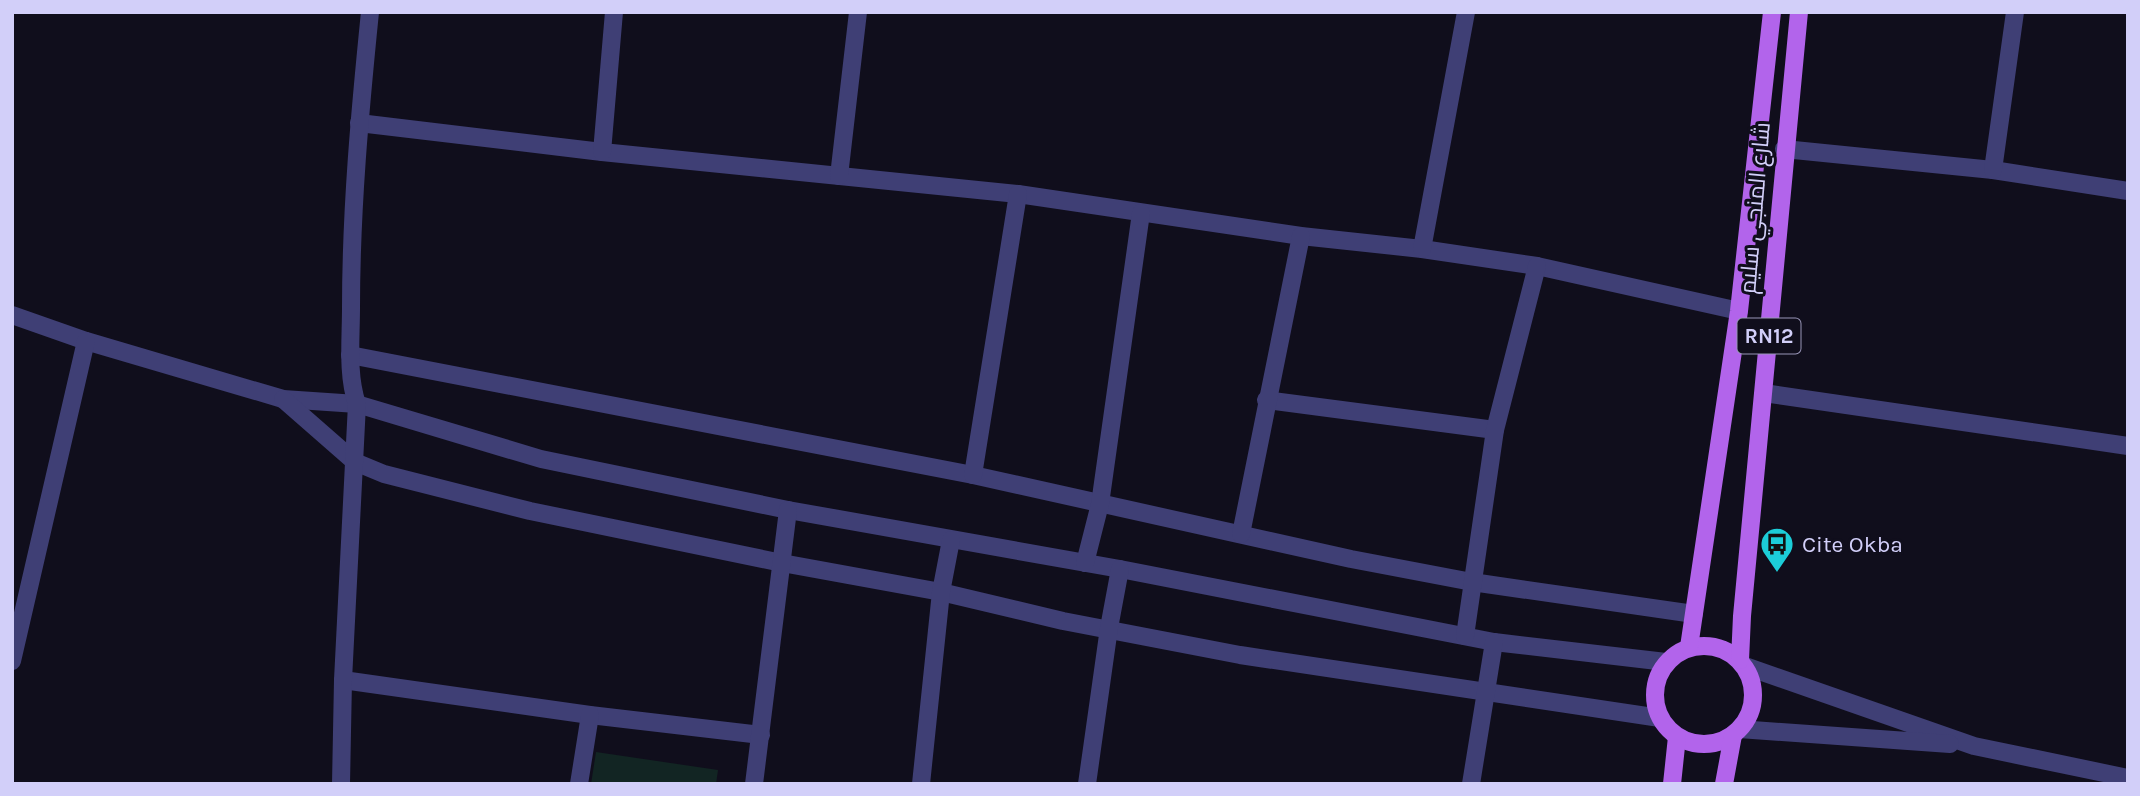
<svg xmlns="http://www.w3.org/2000/svg" width="2140" height="796" viewBox="0 0 2140 796" font-family="Karla,Cairo,sans-serif">
  <style>
    .green { fill: #122523 }
    .lines { fill: none; stroke-linecap: round; stroke-linejoin: round }
    .minor { stroke: #3f3f75; stroke-width: 18 }
    .major { stroke: #b264eb; stroke-width: 18 }
    .labels { text-anchor: middle; dominant-baseline: central; stroke-width: 6; stroke-linejoin: round; paint-order: stroke }
    .shield { fill: #100e1c; stroke: #9895b7; stroke-width: 2 }
    .shield-label { font-size: 21px; font-weight: bold; fill: #d2cff9 }
    .street-label { font-size: 23px; fill: #d2cff9; stroke: #100e1c }
    .poi-label { font-size: 23px; fill: #d2cff9; stroke: #100e1c; text-anchor: start }
  </style>
  <rect width="100%" height="100%" fill="#100e1c"/>
  <path class="green" d="M596,752L718,770L716,784H591Z"/>
  <g class="lines">
    <g class="minor">
      <path d="M359,123L602,152L1018,194L1301,236L1422,249L1537,266L1739,311"/>
      <path d="M1784,149L1993,170L2128,191"/>
      <path d="M602,152L614,12"/>
      <path d="M1993,170L2015,12"/>
      <path d="M839,176L858,12"/>
      <path d="M1422,249L1466,12"/>
      <path d="M12,315L86,341L283,399L357,404L541,459L788,510L1120,569L1494,642L1666,662"/>
      <path d="M350,355L973,475L1351,559L1472,582L1694,614"/>
      <path d="M1764,393L2128,446"/>
      <path d="M283,399L355,462L384,474L530,511L782,563L941,592L1063,621L1240,655L1660,718"/>
      <path d="M1266,400L1495,430"/>
      <path d="M973,475L1018,194"/>
      <path d="M1241,534L1301,236"/>
      <path d="M1085,563L1100,504L1141,213"/>
      <path d="M1465,636L1495,430L1537,266"/>
      <path d="M12,661L86,341"/>
      <path d="M1745,666L1974,746L2128,778"/>
      <path d="M343,680L590,715L761,735"/>
      <path d="M1739,729L1950,744"/>
      <path d="M341,784L343,680L357,404C347,374 351,340 351,308C351,209 360,111 370,12"/>
      <path d="M579,784L590,715"/>
      <path d="M754,784L788,510"/>
      <path d="M921,784L941,592L951,540"/>
      <path d="M1087,784L1109,628L1120,569"/>
      <path d="M1471,784L1494,642"/>
    </g>
    <g class="major">
      <circle cx="1704" cy="695" r="49"/>
      <path d="M1689,647L1739,311L1772,12"/>
      <path d="M1740,660L1742,616L1799,12"/>
      <path d="M1672,784L1677,737"/>
      <path d="M1724,784L1733,735"/>
    </g>
  </g>
  <defs>
    <symbol id="bus-pin" viewBox="-11 -11 22 30"><path d="M0 17L-7.5 6A9.5 9.5 0 1 1 7.5 6Z" fill="#1ccdd8" stroke="#100e1c"/><path d="M-5-6H5V4H4V6H2V4H-2V6H-4V4H-5ZM-3.5-4V0h7V-4ZM-3.5 1.2v1.5H-2V1.2ZM2 1.2v1.5H3.5V1.2Z" fill="#111"/></symbol>
  </defs>
  <g fill-rule="evenodd">
    <use href="#bus-pin" x="1758" y="525" width="38" height="52"/>
  </g>
  <g class="labels">
    <rect class="shield" x="1737.5" y="318.5" width="63" height="35" rx="5"/>
    <g class="shield-label">
      <text x="1769" y="336">RN12</text>
    </g>
    <g class="street-label">
      <text transform="translate(1755 208) rotate(-85)">شارع المنجي سليم</text>
    </g>
    <g class="poi-label">
      <text x="1802" y="544">Cite Okba</text>
    </g>
  </g>
  <rect width="2140" height="796" fill="none" stroke="#d2cff9" stroke-width="28"/>
</svg>
